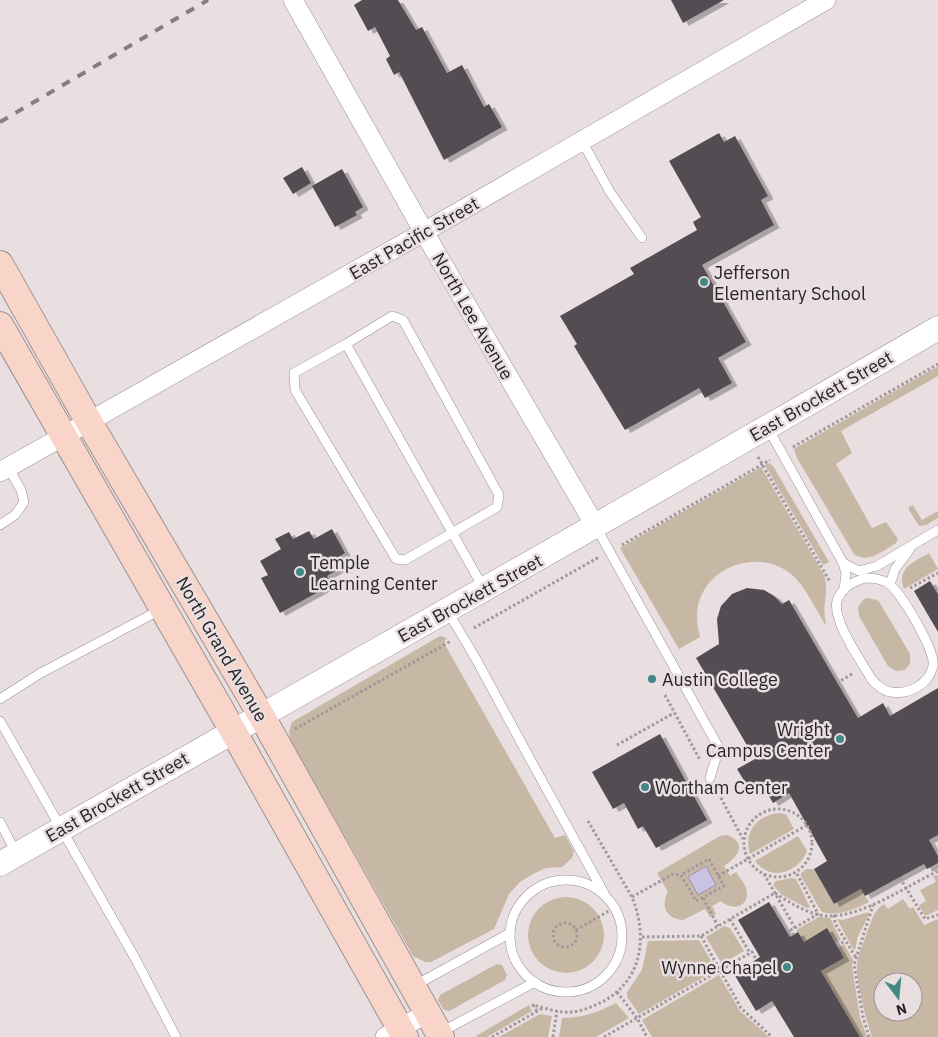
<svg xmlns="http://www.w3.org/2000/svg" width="938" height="1037" viewBox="0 0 938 1037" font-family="'IBM Plex Sans',sans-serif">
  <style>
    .green { fill: #c6b8a5; fill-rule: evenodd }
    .water { fill: #cac2e3; stroke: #9993aa }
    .building { fill: #534e53; filter: url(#shadow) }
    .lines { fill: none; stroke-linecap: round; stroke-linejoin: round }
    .service-casing { stroke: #9a9193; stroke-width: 10 }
    .minor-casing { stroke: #9a9193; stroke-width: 20 }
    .tertiary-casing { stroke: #9a9193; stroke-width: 25 }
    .secondary-casing { stroke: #9a9193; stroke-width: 28 }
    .path { stroke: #a0989a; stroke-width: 3; stroke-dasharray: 2.5 2.5; stroke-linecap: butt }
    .service { stroke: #fff; stroke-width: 9 }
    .minor { stroke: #fff; stroke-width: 19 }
    .tertiary { stroke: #fff; stroke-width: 24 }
    .secondary { stroke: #f8d5c8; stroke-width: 26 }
    .rail { stroke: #857e7f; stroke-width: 4; stroke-dasharray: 9 9; stroke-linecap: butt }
    .poi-dot { fill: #418885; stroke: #e9dfe1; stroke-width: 2 }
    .labels { text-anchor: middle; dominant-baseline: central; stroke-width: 5; stroke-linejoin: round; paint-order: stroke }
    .street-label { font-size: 18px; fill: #282425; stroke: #e9dfe1 }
    .poi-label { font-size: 18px; fill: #282425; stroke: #e9dfe1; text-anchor: start }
  </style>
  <defs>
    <filter id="shadow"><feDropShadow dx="5.5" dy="3" stdDeviation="0" flood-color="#0004"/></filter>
  </defs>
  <rect width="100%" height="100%" fill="#e9dfe1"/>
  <g class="green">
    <path d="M938,366V376L841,431L852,453L836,464L872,528L886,522L898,539L896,543C883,551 868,564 854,554L797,458L794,449Z"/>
    <path d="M769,463L773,466L829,562L823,565L765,465Z"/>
    <path d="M761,467L824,575C830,593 821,605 826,623L825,624C814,607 804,582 787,571C757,551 712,565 700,599C695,611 697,625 700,637L679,649L620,548Z"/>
    <path d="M913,505L922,520L938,511V518L926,525L919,526L909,510V507Z"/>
    <path d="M929,553L938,569L904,589C896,568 914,562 929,553Z"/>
    <path d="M868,598L877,600L880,603L910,654V663L905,670L896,671L888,666L859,616L858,607L864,599Z"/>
    <path d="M440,636L447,638L445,640V645L555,838L565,835L574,851L572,858L562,867L546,868L533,874L520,882L509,894L494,929L431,962H425L413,956L290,739L289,731L292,722Z"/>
    <path d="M778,813L786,814L794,829L750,854C743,832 757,816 778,813Z"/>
    <path d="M727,835C748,843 738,857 724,866L730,876L736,872C740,878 747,886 747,893C747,909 730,910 721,901L712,906L716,914L710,917L705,909L683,920C667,919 660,906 668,892L657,873L720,836Z"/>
    <path d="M798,836L807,851C798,873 771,882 755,861Z"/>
    <path d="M806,869H814L834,904L861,889L869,902C856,909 835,918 821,911L801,876V873Z"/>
    <path d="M938,875V910L925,916L919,905L926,901L920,890L936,882L933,876Z"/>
    <path d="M791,878L796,879L810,907L807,908L782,895L773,885L776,881Z"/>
    <circle cx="566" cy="935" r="38"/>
    <path d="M903,899L910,909L913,907L924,925L938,919V1037H872C867,1023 855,978 857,964C859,952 864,941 868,930C872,920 874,910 884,904L888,909ZM883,982H913V1012H883Z"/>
    <path d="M868,912L869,915L858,936L855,950L853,949L837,919L843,920Z"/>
    <path d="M819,917L830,918L841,940L835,943L826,929L804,942L796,930Z"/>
    <path d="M724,926L730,928L744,951L722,964L706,937Z"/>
    <path d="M699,940L716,970L639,1014L627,997V992L642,970L648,941Z"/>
    <path d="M844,944L853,960L852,966L860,1018L867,1037H860L821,971L844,958L838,948Z"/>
    <path d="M497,964L502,965L507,975L505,980L449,1011L444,1010L438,1000L440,995Z"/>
    <path d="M719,975L740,1011L769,1037H652L642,1020Z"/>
    <path d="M616,1003L629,1018L596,1037H559L562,1018C582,1018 598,1012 616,1003Z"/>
    <path d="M529,1005L532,1011L487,1037H477L476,1036Z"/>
    <path d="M540,1014L552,1016L548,1037H499Z"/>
  </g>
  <path class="water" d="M706,866L716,885L698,895L688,877Z"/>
  <g class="building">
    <path d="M362,0H398L416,30L422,27L447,73L462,65L484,107L489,104L502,127L444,160L399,72L394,75L386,59L390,56L375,27L368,31L354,5Z"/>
    <path d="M671,0H724L683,23Z"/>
    <path d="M719,133L724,142L735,136L768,196L761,200L774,225L702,265L746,342L718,358L732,383L705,398L699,388L625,430L574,346L577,344L560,316L634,274L630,268L697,230L693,222L701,217L669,161Z"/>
    <path d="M302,167L311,183L293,194L283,178Z"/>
    <path d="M342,169L363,207L355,212L357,215L335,227L312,186Z"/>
    <path d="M332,529L345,553L334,560L339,569L327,576L331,585L280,613L261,578L268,575L260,561L281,549L275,539L289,532L293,539L309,531L314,539Z"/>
    <path d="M930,581L938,594V632L914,591Z"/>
    <path d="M747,588L764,590L774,596L782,604L789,600L858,718L883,703L890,716L938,688V835L929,840L938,856V863L927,869L924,864L865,896L861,889L834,904L814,869L827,861L789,793L773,803L763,786L751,792L737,769L755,759L696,658L719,644L717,619L721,606L732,594Z"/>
    <path d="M660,734L707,820L656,848L643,826L638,829L624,803L613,809L592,772Z"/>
    <path d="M769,902L790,937L798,932L804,942L827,928L844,958L821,971L860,1037H794L772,1001L756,1011L734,974L760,957L738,920Z"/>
  </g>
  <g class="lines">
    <defs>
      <g id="service">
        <path d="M582,141L610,192L642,238"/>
        <path d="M346,344L392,316L403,320L499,495L497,507L405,560L396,559L295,390L294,373L346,344L484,589"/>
        <path d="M768,428L843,563L859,571L877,566L938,530"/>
        <path d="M0,525L15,515L24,502L21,490L8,467"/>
        <path d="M596,527L719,748L710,778"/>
        <path d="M843,563L846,573L844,590"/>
        <path d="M866,578C875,578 881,579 888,583C901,592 936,651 933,666C929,685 908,695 891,692C883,691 877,685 872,680C862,662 832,621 837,601C841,588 854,581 866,578Z"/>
        <path d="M890,584L895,569L910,549"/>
        <path d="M448,612L476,659L530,759L604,893"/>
        <path d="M0,699L39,674L160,610"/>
        <path d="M0,721L136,960L176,1037"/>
        <path d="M0,822L16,853"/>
        <circle cx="566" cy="936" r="56"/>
        <path d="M414,986L510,933"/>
        <path d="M441,1032L535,982"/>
      </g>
      <g id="minor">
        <path d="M293,0L424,232L596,527"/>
        <path d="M0,472L424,232L826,0"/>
        <path d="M385,1037L427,1013"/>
      </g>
      <path id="tertiary" d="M0,864C313,686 627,510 938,328"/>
      <g id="secondary">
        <path d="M0,264L89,422L261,715L441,1037"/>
        <path d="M0,325L233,731L405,1037"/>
      </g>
    </defs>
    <use href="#service" class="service-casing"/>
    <use href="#minor" class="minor-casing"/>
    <use href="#tertiary" class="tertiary-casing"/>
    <use href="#secondary" class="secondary-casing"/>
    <g class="path">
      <path d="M793,447L938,364"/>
      <path d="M758,457L830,582"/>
      <path d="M622,545L770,460"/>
      <path d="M910,588L938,573"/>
      <path d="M474,628L599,557"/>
      <path d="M837,683L852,674"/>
      <path d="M665,695L700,760"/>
      <path d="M295,729L451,641"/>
      <path d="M617,745L674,713"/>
      <path d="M716,789L743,839"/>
      <circle cx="778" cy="843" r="34"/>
      <path d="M709,859L724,886L696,901L681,875Z"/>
      <path d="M764,874L795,928"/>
      <path d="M718,876L807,825"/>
      <path d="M900,878L925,919L938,915"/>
      <path d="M632,897L673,874L681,875"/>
      <path d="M703,898L718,926"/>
      <path d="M834,915L835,923L856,958"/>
      <path d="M730,919L750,953"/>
      <circle cx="565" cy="935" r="12"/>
      <path d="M576,930L614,908"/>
      <path d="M794,935L791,930L818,914L796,872"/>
      <path d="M701,936L741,1008L772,1037"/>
      <path d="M642,937L701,936L775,893C790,903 809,915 828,916C862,917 907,886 938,871"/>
      <path d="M837,946L845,941"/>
      <path d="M617,992L637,1018L647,1037"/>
      <path d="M537,1011L533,1005C545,1008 558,1013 571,1012C578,1012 586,1009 593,1006C640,988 650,941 632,897L588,821"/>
      <path d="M492,1037L543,1008"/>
      <path d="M553,1037L557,1011"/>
      <path d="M604,1037L752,952L756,959"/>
      <path d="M869,1037L863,1017L854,965L873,905"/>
    </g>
    <use href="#service" class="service"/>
    <use href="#minor" class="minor"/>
    <use href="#tertiary" class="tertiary"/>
    <use href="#secondary" class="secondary"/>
    <path class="rail" d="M0,122L208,0"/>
  </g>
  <g class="poi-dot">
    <circle cx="704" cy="282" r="5"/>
    <circle cx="300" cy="572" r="5"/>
    <circle cx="652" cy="679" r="5"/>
    <circle cx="840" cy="739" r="5"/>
    <circle cx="645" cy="787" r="5"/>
    <circle cx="787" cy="967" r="5"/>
  </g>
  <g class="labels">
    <g class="street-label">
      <text transform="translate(414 238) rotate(-30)">East Pacific Street</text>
      <text transform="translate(473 316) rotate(60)">North Lee Avenue</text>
      <text transform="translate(821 396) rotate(-30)">East Brockett Street</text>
      <text transform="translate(470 598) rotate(-29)">East Brockett Street</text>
      <text transform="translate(222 649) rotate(60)">North Grand Avenue</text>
      <text transform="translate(117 797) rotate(-30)">East Brockett Street</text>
    </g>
    <g class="poi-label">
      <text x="714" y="272">Jefferson<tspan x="714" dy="21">Elementary School</tspan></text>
      <text x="310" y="562">Temple<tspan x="310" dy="21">Learning Center</tspan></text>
      <text x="662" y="679">Austin College</text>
      <text x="830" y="729" text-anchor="end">Wright<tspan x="830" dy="21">Campus Center</tspan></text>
      <text x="655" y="787">Wortham Center</text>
      <text x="777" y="967" text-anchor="end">Wynne Chapel</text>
    </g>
  </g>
  <g transform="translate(898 997) rotate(164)"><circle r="24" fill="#e9dfe1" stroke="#9c9496"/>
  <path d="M0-4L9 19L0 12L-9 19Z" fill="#418885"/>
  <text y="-8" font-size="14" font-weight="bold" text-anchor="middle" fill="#282425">N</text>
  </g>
</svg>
